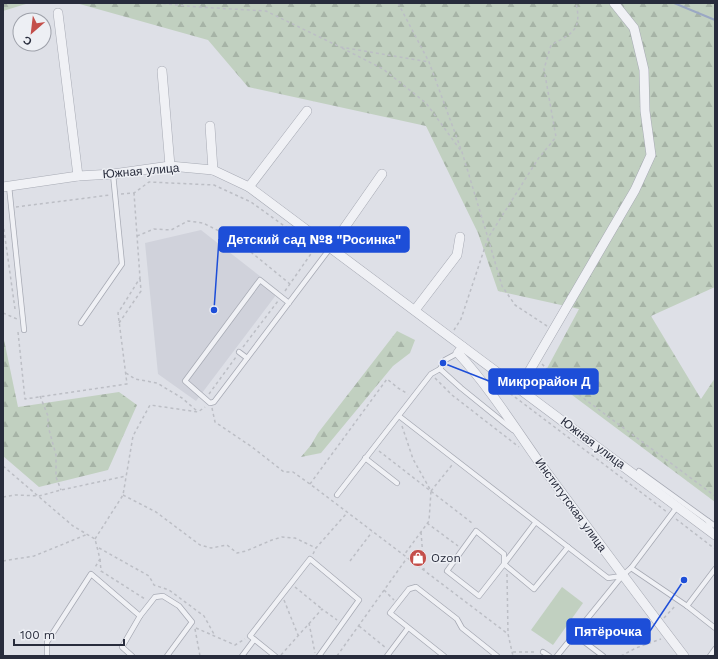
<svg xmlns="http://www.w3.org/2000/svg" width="718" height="659" viewBox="0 0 718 659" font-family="'Work Sans',sans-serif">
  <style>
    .built { fill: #d0d2db }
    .grass { fill: #c1d0c0 }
    .forest { fill: url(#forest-firs) }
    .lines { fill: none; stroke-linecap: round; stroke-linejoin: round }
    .stream { stroke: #9ba8c4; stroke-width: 2 }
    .lane-casing { stroke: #a7aab4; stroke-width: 6 }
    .street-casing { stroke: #a7aab4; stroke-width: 10 }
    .path { stroke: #bcbec5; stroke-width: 1.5; stroke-dasharray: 3 3; stroke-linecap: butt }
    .lane { stroke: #f0f1f5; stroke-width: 4.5 }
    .street { stroke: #f0f1f5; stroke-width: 9 }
    .labels { text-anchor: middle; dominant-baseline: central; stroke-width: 3; stroke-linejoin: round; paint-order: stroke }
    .street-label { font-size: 12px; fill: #282c3c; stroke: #edeff4 }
    .poi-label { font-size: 12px; fill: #282c3c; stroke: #edeff4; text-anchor: start }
    .leader { fill: none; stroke: #1d4ed8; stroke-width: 1.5 }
    .callout-dot { fill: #1d4ed8; stroke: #edeff4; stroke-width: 1.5 }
    .callout { fill: #1d4ed8; stroke: #1d4ed8; stroke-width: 1.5 }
    .callout-label { font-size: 13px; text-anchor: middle; font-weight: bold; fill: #fff }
  </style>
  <defs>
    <pattern id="forest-firs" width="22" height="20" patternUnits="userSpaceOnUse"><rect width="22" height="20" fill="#c1d0c0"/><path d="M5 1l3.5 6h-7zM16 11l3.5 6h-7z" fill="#a6b3a6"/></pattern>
  </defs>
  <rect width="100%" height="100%" fill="#dee0e7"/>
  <path class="built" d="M201,230L279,291L196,401L158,374L145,243Z"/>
  <path class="grass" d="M562,587L583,603L553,645L531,630Z"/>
  <g class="forest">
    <path d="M3,3H29L3,11Z"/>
    <path d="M76,3H715V287L651,316L701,399L715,378V502L544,374L579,309L498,291L478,233L426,126L248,87L208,40Z"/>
    <path d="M397,331L415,340L410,353L393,366L321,453L301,457L311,445L318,433Z"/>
    <path d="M3,335L18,407L119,392L137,405L108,470L39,487L3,456Z"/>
  </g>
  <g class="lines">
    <path class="stream" d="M674,3L715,20"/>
    <defs>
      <g id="lane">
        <path d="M9,186L24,330"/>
        <path d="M289,303L260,280L185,381L210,403L214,402L325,255L331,247"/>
        <path d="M81,323L122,264L113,174"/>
        <path d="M239,352L247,358"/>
        <path d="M458,353L445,360L440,369L461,388L513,430"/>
        <path d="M399,416L608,578L622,576"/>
        <path d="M365,458L397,483"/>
        <path d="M639,471L708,521L711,530"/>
        <path d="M337,495L431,374L440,369"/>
        <path d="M708,521L715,526"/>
        <path d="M535,523L504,564V554L476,531L447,571L479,596L504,564L534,589L568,547"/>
        <path d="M631,568L687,606L715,628"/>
        <path d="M687,606L715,569"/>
        <path d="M140,616L155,597L163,596L179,606L192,622L167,656"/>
        <path d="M574,634L603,656"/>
        <path d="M543,652L549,656"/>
        <path d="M47,656V642L91,574L140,616L122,647L132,656"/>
        <path d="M242,656L254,640"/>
        <path d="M275,656L250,636L310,559L359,600L319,656"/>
        <path d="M387,656L408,628"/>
        <path d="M444,656L390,613L409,589L416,587L457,619L462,628L497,656"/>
        <path d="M557,656L622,576L631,568L677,507"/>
        <path d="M710,656L715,649"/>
      </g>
      <g id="street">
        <path d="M58,13L78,176"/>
        <path d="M162,71L170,166"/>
        <path d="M210,126L213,170"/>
        <path d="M3,187L78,176L113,174L170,166L213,170L249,187L715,535"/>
        <path d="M249,187L307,111"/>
        <path d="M331,247L382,174"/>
        <path d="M415,310L457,255L460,237"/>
        <path d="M463,347L458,353C489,387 513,425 539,462C587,527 635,592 684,656"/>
        <path d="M523,391L530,370L635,190L651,155L645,111L644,70L634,28L614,3"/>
      </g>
    </defs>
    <use href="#lane" class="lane-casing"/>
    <use href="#street" class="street-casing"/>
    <g class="path">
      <path d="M157,3L198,7L266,11L340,47L429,62"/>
      <path d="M398,3L429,62L462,152L488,238L461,319L454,330"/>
      <path d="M342,48L383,69L426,103L461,151"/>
      <path d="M121,194L134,193L149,182L214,185L251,202L315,248"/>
      <path d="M16,207L110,195"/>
      <path d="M3,223L15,309"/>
      <path d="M137,236L154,229L171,230L188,221L203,223L235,239L290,284"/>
      <path d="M285,291L315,248L321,252"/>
      <path d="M3,313L17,319"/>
      <path d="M119,323L141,291L140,278"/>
      <path d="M547,326L515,305L502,286L488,238L538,159L556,137L544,69L551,45C573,33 582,30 576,3"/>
      <path d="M18,332L25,399L127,384L118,313L140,278L134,193"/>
      <path d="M243,347L278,301"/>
      <path d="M542,364L555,377L715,496"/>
      <path d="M126,373L135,379L157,383L182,398L197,411"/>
      <path d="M435,378L452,395L519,447"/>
      <path d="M491,379L667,512"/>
      <path d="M209,394L236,357"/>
      <path d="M40,396L48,416V426L56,455V477L61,490"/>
      <path d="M212,408L215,422L252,447L284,472H293L310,484L508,634L513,656"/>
      <path d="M402,426L413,459L431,491L429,521L404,555"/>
      <path d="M379,451L472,523L473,525"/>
      <path d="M3,466L73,526L95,539L100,559L94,569"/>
      <path d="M310,484L387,379L398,388L408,394"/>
      <path d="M431,491L452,465"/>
      <path d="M123,495L156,512L200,545L211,548L227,545L237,553L246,551L272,540L282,537L295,538L316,548"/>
      <path d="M3,497L15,495L39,496L61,490L126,476"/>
      <path d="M676,519L715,549"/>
      <path d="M427,523L458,546"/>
      <path d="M421,532L424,570"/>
      <path d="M95,539L123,495L133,436L150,405L198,412L205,407"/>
      <path d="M99,548L149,576L154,585L169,590L204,616L215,636"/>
      <path d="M313,554L316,548L347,513"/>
      <path d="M100,559L101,571L145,599"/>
      <path d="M3,561L34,556L88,534"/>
      <path d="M350,561L372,532"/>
      <path d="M507,574L508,634"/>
      <path d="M295,587L322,609"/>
      <path d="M384,590L394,600"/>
      <path d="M284,600L298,635"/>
      <path d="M664,618L675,606"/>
      <path d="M309,623L315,653"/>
      <path d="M359,626L386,648"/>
      <path d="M196,628L235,645L245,639"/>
      <path d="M195,629L200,656"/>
      <path d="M513,652H537"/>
      <path d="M281,655L322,609L337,620"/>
      <path d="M337,656L407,558"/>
      <path d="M621,656L636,648L661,639"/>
    </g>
    <use href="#lane" class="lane"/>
    <use href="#street" class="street"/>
  </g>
  <defs>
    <symbol id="shop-disc" viewBox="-11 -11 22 22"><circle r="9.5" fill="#c44f4b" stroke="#edeff4"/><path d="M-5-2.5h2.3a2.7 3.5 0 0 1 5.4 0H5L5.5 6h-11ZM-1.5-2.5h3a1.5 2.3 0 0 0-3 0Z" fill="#fff"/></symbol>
  </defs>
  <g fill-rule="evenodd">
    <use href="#shop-disc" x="408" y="548" width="20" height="20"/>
  </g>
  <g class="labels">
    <g class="street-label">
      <text transform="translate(141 171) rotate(-5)">Южная улица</text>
      <text transform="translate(593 443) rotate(37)">Южная улица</text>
      <text transform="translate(571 505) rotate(54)">Институтская улица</text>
    </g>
    <g class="poi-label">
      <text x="431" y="558">Ozon</text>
    </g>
  </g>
  <path class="leader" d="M214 310L219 239M443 363L489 381M684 580L650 631"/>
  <g class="callout-dot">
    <circle cx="214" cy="310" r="4"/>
    <circle cx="443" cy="363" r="4"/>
    <circle cx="684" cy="580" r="4"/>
  </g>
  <g class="callout">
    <rect x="219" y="227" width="190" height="25" rx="4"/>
    <rect x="489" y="369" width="109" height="25" rx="4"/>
    <rect x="567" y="619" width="83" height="25" rx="4"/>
  </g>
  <g class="callout-label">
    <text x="314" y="244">Детский сад №8 "Росинка"</text>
    <text x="544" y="386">Микрорайон Д</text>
    <text x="608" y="636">Пятёрочка</text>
  </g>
  <rect width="718" height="659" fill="none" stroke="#282c3c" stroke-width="8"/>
  <g transform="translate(32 32) rotate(208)"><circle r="19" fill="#edeff4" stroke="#9ea1aa"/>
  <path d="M0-3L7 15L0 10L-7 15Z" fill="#c44f4b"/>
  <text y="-6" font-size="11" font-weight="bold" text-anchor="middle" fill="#282c3c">С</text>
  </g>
  <path d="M14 639v6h110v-6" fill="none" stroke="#282c3c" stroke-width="2"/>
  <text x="20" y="639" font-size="12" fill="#282c3c" stroke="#edeff4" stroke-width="3" paint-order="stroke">100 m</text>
</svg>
